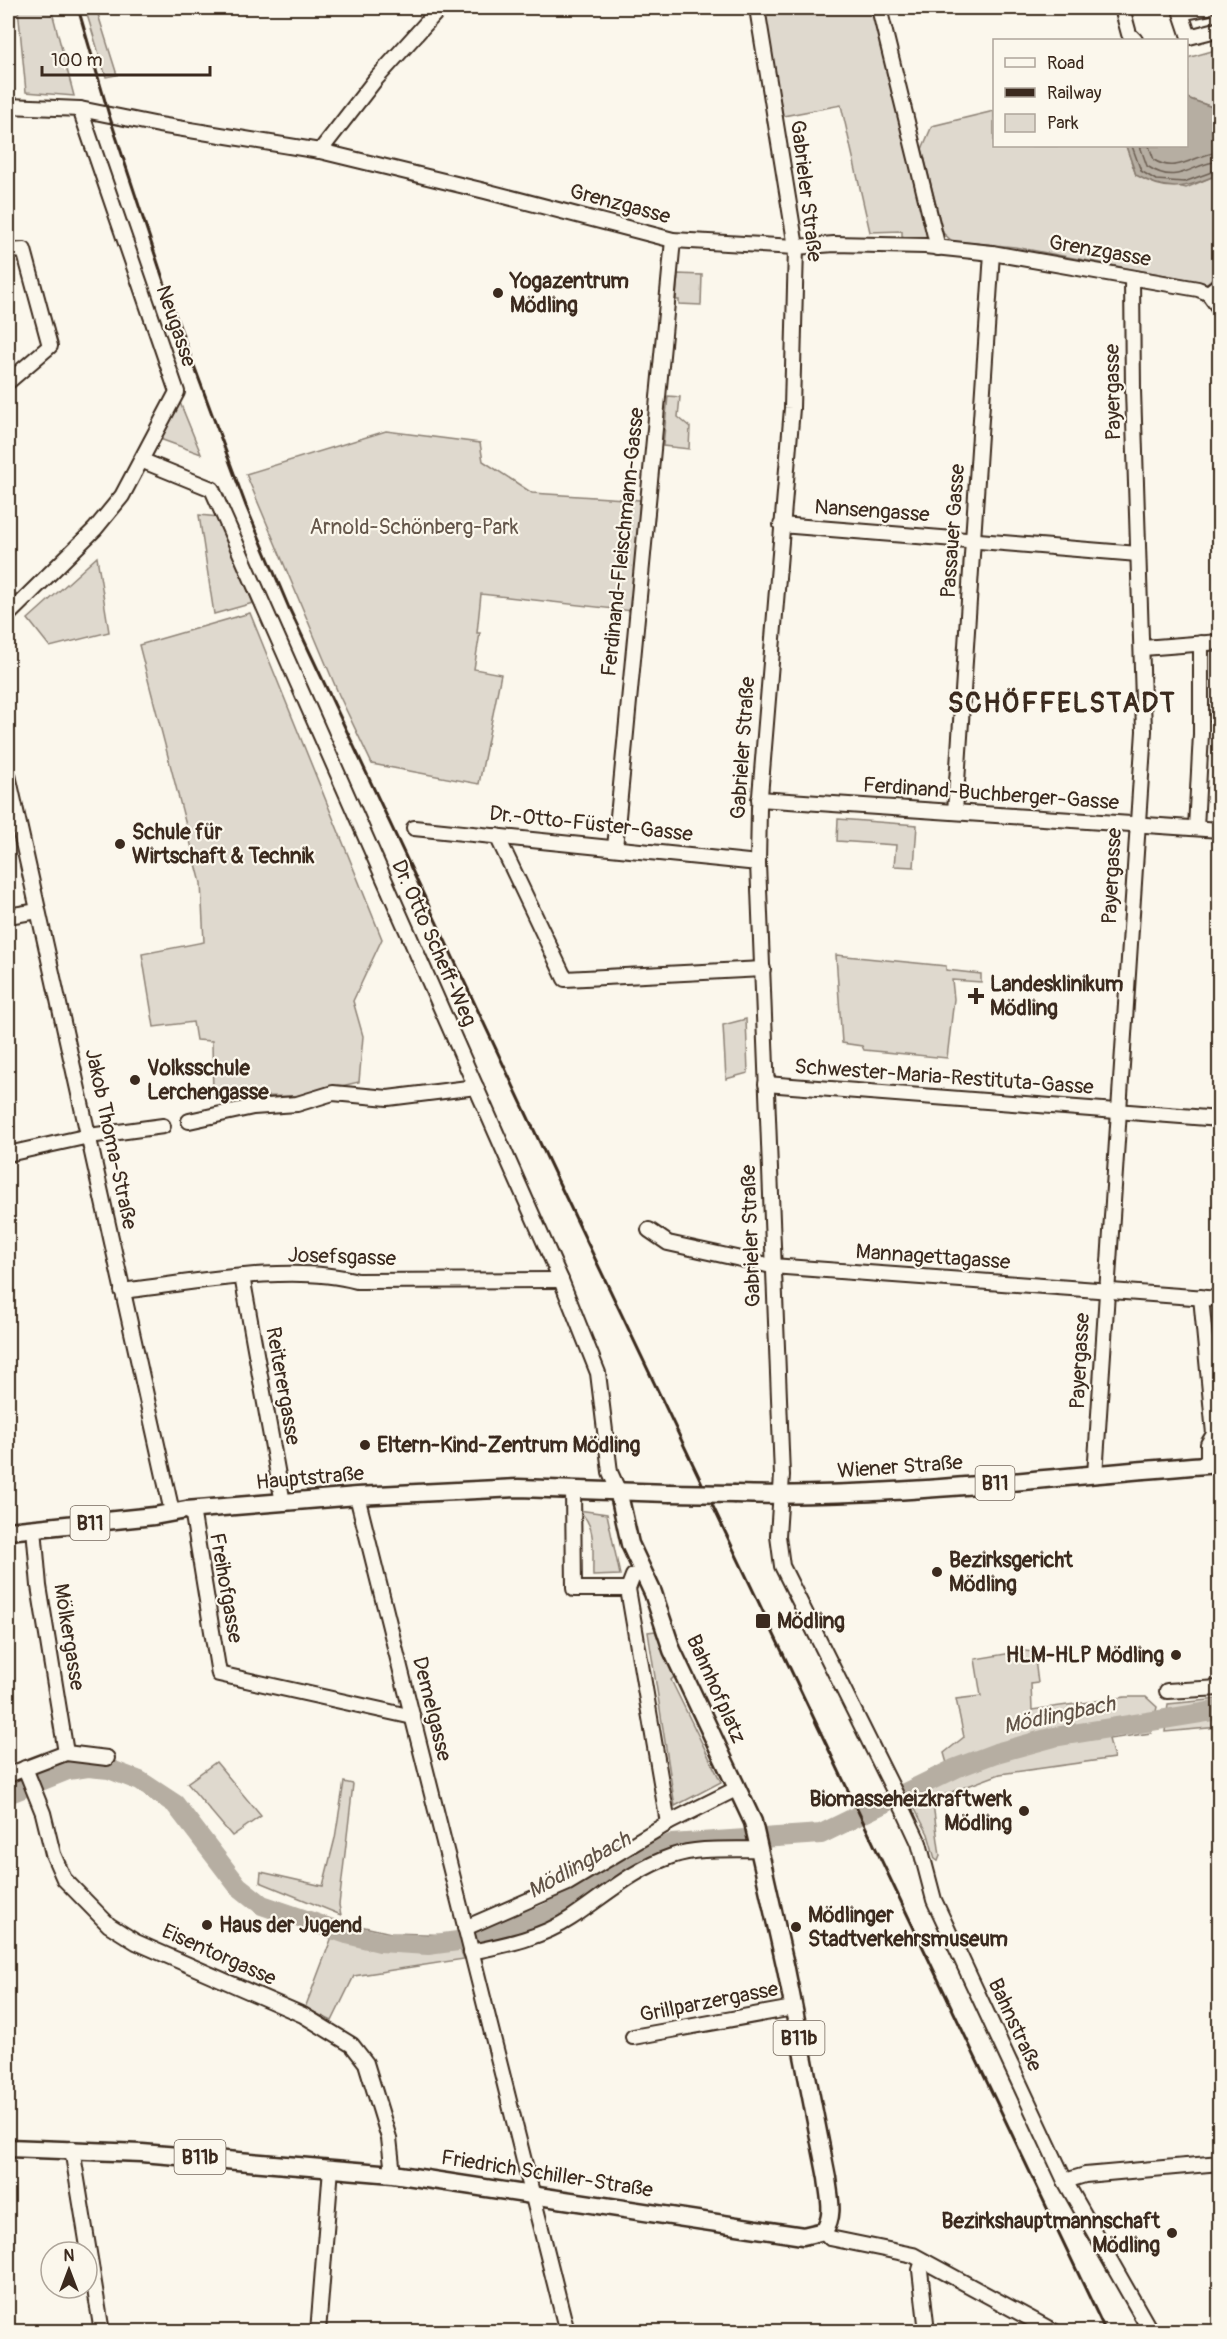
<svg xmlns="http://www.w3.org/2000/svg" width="1227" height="2339" viewBox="0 0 1227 2339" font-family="Pangolin,sans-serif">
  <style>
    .green { fill: #dfd9ce; stroke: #8d8276; stroke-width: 1.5 }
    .water { fill: #b6aea2; stroke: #85796d; stroke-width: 1.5 }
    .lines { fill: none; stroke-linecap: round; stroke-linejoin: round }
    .shore { stroke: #6c5f53; stroke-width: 1.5 }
    .river { stroke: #b6aea2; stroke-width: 20 }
    .minor-casing { stroke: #3b2a1e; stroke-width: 18 }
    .major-casing { stroke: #3b2a1e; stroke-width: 21 }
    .minor { stroke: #fbf7ec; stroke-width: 14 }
    .major { stroke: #fbf7ec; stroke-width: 16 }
    .rail { stroke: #3b2a1e; stroke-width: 3 }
    .major-bridge-casing { stroke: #3b2a1e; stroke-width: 21; stroke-linecap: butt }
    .major-bridge { stroke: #fbf7ec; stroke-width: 16 }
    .poi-dot { fill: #3b2a1e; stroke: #fbf7ec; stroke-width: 2 }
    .labels { text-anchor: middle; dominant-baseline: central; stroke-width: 4.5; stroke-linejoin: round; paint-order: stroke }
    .shield { fill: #fbf7ec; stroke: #75685c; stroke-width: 1.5 }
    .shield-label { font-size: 20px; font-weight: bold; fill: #3b2a1e }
    .street-label { font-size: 21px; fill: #3b2a1e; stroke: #fbf7ec }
    .poi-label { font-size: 21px; font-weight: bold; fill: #3b2a1e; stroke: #fbf7ec; text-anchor: start }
    .park-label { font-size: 21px; fill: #64564a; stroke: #fbf7ec }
    .water-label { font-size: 22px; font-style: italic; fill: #605246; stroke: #fbf7ec }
    .district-label { font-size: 27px; font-weight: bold; letter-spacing: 1.5px; fill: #3b2a1e; stroke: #fbf7ec }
  </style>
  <rect width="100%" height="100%" fill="#fbf7ec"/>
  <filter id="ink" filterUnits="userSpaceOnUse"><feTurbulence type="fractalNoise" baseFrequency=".0167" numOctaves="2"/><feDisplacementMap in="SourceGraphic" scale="12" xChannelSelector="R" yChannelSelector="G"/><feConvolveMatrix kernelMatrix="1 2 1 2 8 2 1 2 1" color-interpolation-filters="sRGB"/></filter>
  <g filter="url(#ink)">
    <g class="green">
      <path d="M18,8H51L74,96L26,92Z"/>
      <path d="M85,8H96L117,75L106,77Z"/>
      <path d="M763,8H873L930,235L918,241L902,236V231L870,232L841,105L783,116Z"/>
      <path d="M1219,49V116L1212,107L1187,98V58Z"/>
      <path d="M994,111V146H1126L1136,175L1186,188L1219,174V272L1207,283L1015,247L952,241L943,233L922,149L932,126Z"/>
      <path d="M678,274L702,275L701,305L679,304V300H676Z"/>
      <path d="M668,396L680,397L678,417L690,427L689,449L663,446Z"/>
      <path d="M179,400L201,454L160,439Z"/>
      <path d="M386,431L480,443L483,461L532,493L640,500L632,611L481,594L477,633H480L474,669L501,674L479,784L372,764L339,695L246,474Z"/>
      <path d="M199,515L219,517L253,603L214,614Z"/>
      <path d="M97,557L109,632L50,647L28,619Z"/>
      <path d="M250,613L382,939L353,1001L363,1036L359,1082L297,1096L213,1097L212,1041L196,1040L193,1022L154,1027L142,954L204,942L201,883L139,645Z"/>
      <path d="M838,819L917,825L914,867L894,866L896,845L837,841Z"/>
      <path d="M836,955L946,966V970L981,974V982L952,980L954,999L947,1058L864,1050L862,1046L842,1043Z"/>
      <path d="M746,1019L748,1073L726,1079L723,1025Z"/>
      <path d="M578,1510L607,1514L620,1575L593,1576C592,1552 598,1526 578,1510Z"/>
      <path d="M655,1631L674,1677L671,1680L721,1782L675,1806L648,1632Z"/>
      <path d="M1024,1651L1034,1652L1038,1683L1031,1684L1032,1710L1125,1697H1146L1157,1707L1151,1733L1109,1739L1114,1758L1000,1774L938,1797L933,1804L940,1856L938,1861L935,1859L928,1834L906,1792L948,1767L944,1753L964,1737L956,1699L981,1696L975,1659Z"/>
      <path d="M1219,1699V1727L1165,1732L1168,1704Z"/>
      <path d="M216,1762L261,1816L232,1836L187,1783Z"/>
      <path d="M344,1782L353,1784L339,1905L341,1915L260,1882L261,1872L323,1886L335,1838Z"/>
      <path d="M338,1921L391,1933L455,1935L464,1959L354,1976L332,2021L305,2008Z"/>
    </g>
    <path class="water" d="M1187,98L1212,107L1219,116V174C1186,188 1169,194 1136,175L1126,146H1186Z"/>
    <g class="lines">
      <g class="shore">
        <path d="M1132,146L1141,171L1156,180L1184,182L1220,169"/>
        <path d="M1140,146L1147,166C1179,187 1191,163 1220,161"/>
        <path d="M1149,146L1154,160C1177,175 1197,153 1220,152"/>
      </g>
      <path class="river" d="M8,1794L68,1770L88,1767L109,1769L140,1781L175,1804L238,1886L262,1905L347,1934L380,1942L428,1945L480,1938L544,1915L584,1894L637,1858L671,1844L821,1834L956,1768L996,1753L1054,1737L1220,1710"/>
      <defs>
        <g id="minor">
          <path d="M757,8L796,247L792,408L759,808L758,863L782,1475L778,1536L782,1566L905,1813L919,1843L934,1900L1065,2181L1151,2332"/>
          <path d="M879,8L938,248"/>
          <path d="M1122,8L1129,34L1135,40"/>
          <path d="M1206,8L1181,13L1189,37L1220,29"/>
          <path d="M8,106L80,109L159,125L320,151L485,191L673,240L796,247L834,244L925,246L992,253L1198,289L1208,293L1220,309"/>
          <path d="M320,151L375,80L440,8"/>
          <path d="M8,251L24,250L50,346L8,382"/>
          <path d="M1208,293L1220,284"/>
          <path d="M143,461L212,489L561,1280L598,1373L610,1472L618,1490"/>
          <path d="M781,525L1138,554"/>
          <path d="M8,615L95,529L122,496L177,392L80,109"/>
          <path d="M1143,648L1220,642"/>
          <path d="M8,775L172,1512"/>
          <path d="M759,799L1220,830"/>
          <path d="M955,812L992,253"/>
          <path d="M414,828L758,863"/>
          <path d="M1196,828L1201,734V643"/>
          <path d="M497,836L565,979L763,969"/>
          <path d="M615,848L673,240"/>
          <path d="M8,916L38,911"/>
          <path d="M766,1084L1220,1119"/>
          <path d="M189,1121L253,1107L297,1104L333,1093L388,1098L476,1087"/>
          <path d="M8,1154L89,1136L163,1126"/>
          <path d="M649,1230L668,1243L772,1266L1220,1299"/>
          <path d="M242,1276L283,1503"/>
          <path d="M122,1291C190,1283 292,1263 357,1281L561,1280"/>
          <path d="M1201,1297L1214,1434L1208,1444V1465"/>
          <path d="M1095,1475L1144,731L1133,390L1132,278"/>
          <path d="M573,1489L574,1589H628"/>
          <path d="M357,1496L567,2332"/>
          <path d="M192,1509L219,1674L413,1717"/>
          <path d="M34,1528L39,1586L66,1753"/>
          <path d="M642,1573L633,1576L628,1589L668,1823"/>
          <path d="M1167,1691L1220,1688"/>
          <path d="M25,1768L43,1813L53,1854L64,1879L109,1925L136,1942L303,2015L352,2045L366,2063L389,2138L393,2174"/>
          <path d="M8,1775L66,1753L107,1758"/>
          <path d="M465,1928L568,1883L668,1823L736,1789"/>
          <path d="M471,1952C505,1945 541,1938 571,1918C604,1896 634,1869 672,1856C699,1847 731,1850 759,1849"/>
          <path d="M633,2037L793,2008"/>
          <path d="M72,2149L102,2332"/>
          <path d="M1065,2181L1085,2175L1220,2163"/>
          <path d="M824,2231L830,2238L913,2255L1055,2332"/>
          <path d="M923,2261L920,2270L927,2332"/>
          <path d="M318,2332L331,2168"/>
        </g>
        <g id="major">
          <path d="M735,1494C897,1499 1058,1475 1220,1464"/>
          <path d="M8,1531L154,1516L186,1510L357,1496L518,1488L669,1493"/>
          <path d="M8,2148L142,2153L393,2174L803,2236L824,2231C835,2215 829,2197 827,2178L786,1969L753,1822L672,1650L653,1593L630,1544L618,1490"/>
        </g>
      </defs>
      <use href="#minor" class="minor-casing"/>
      <use href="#major" class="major-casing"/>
      <use href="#minor" class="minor"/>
      <use href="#major" class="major"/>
      <path class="rail" d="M78,8L109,115L172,306L246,506L289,608L549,1162L1106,2332"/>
      <defs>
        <path id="major-bridge" d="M669,1493L735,1494"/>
      </defs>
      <use href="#major-bridge" class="major-bridge-casing"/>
      <use href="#major-bridge" class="major-bridge"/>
    </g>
  </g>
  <g class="poi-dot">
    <circle cx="498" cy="293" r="6"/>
    <circle cx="120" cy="844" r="6"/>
    <path d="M973 987h6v6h6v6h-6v6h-6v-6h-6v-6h6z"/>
    <circle cx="135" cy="1080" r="6"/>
    <circle cx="365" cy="1445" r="6"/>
    <circle cx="937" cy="1572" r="6"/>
    <rect x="755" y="1613" width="16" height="16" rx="3"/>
    <circle cx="1176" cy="1655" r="6"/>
    <circle cx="1024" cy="1811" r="6"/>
    <circle cx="207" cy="1925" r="6"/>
    <circle cx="796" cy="1927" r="6"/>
    <circle cx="1172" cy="2233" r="6"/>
  </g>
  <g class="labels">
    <g class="shield">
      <rect x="975.5" y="1466" width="39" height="34" rx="4.5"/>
      <rect x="70.5" y="1506" width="39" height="34" rx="4.5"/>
      <rect x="773.5" y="2021" width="51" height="34" rx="4.5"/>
      <rect x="174.5" y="2140" width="51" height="34" rx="4.5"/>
    </g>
    <g class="shield-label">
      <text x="995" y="1483">B11</text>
      <text x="90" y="1523">B11</text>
      <text x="799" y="2038">B11b</text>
      <text x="200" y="2157">B11b</text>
    </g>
    <g class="street-label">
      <text transform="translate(806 191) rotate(83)">Gabrieler Straße</text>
      <text transform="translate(620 204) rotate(15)">Grenzgasse</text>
      <text transform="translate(1100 251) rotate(10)">Grenzgasse</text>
      <text transform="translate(176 326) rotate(71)">Neugasse</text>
      <text transform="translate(1113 392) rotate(-91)">Payergasse</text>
      <text transform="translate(872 511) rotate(4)">Nansengasse</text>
      <text transform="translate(953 531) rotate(-86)">Passauer Gasse</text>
      <text transform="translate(623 542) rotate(-84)">Ferdinand-Fleischmann-Gasse</text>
      <text transform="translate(743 748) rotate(-86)">Gabrieler Straße</text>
      <text transform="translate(991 794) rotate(4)">Ferdinand-Buchberger-Gasse</text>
      <text transform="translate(591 824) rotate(6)">Dr.-Otto-Füster-Gasse</text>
      <text transform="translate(1112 876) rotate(-87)">Payergasse</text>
      <text transform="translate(434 943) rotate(66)">Dr. Otto Scheff-Weg</text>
      <text transform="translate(944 1077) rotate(4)">Schwester-Maria-Restituta-Gasse</text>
      <text transform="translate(111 1139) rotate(78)">Jakob Thoma-Straße</text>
      <text transform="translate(751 1236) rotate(-92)">Gabrieler Straße</text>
      <text transform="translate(342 1257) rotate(2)">Josefsgasse</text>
      <text transform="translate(933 1257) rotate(4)">Mannagettagasse</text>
      <text transform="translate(1080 1361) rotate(-87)">Payergasse</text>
      <text transform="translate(283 1386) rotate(80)">Reiterergasse</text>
      <text transform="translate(900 1467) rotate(-4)">Wiener Straße</text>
      <text transform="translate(310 1478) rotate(-5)">Hauptstraße</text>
      <text transform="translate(226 1588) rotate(80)">Freihofgasse</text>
      <text transform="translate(69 1637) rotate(81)">Mölkergasse</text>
      <text transform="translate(716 1689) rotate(66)">Bahnhofplatz</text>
      <text transform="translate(432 1709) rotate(76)">Demelgasse</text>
      <text transform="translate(219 1955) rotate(24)">Eisentorgasse</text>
      <text transform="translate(709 2002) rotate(-11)">Grillparzergasse</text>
      <text transform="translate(1015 2025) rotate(65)">Bahnstraße</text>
      <text transform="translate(547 2174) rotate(9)">Friedrich Schiller-Straße</text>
    </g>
    <g class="poi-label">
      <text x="510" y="281">Yogazentrum<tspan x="510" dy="24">Mödling</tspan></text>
      <text x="132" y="832">Schule für<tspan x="132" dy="24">Wirtschaft &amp; Technik</tspan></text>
      <text x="990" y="984">Landesklinikum<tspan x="990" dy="24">Mödling</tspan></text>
      <text x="147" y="1068">Volksschule<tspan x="147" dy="24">Lerchengasse</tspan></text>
      <text x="377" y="1445">Eltern-Kind-Zentrum Mödling</text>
      <text x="949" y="1560">Bezirksgericht<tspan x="949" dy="24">Mödling</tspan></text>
      <text x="777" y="1621">Mödling</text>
      <text x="1164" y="1655" text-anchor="end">HLM-HLP Mödling</text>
      <text x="1012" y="1799" text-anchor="end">Biomasseheizkraftwerk<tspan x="1012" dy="24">Mödling</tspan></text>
      <text x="808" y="1915">Mödlinger<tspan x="808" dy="24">Stadtverkehrsmuseum</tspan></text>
      <text x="219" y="1925">Haus der Jugend</text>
      <text x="1160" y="2221" text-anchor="end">Bezirkshauptmannschaft<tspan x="1160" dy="24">Mödling</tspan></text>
    </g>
    <g class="park-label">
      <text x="414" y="527">Arnold-Schönberg-Park</text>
    </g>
    <g class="water-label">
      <text transform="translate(1059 1715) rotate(-12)">Mödlingbach</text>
      <text transform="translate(579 1865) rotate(-29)">Mödlingbach</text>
    </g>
    <g class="district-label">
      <text x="1062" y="703">SCHÖFFELSTADT</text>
    </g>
  </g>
  <rect width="1227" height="2339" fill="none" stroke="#fbf7ec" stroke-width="30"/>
  <rect x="15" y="15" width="1197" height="2309" fill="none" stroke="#3b2a1e" stroke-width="2" filter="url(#ink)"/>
  <rect x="993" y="39" width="195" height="108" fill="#fbf7ec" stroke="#aea59a" stroke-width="1.5"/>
  <rect x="1005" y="58" width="30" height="9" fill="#fbf7ec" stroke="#aea59a" stroke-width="1.5"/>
  <text x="1047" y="69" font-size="18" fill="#3b2a1e">Road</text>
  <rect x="1005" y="88" width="30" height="9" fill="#3b2a1e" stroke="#aea59a" stroke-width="1.5"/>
  <text x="1047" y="99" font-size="18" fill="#3b2a1e">Railway</text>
  <rect x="1005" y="114" width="30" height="18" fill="#dfd9ce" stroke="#aea59a" stroke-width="1.5"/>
  <text x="1047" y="129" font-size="18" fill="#3b2a1e">Park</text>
  <g transform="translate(69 2270)"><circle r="28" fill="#fbf7ec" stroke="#aea59a" stroke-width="1.5"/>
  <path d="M0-4.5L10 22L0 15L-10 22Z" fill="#3b2a1e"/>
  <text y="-9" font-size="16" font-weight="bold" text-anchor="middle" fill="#3b2a1e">N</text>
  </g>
  <path d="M42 66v9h168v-9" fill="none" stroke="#3b2a1e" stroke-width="3"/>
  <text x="51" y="66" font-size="18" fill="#3b2a1e" stroke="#fbf7ec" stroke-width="4.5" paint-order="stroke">100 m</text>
</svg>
